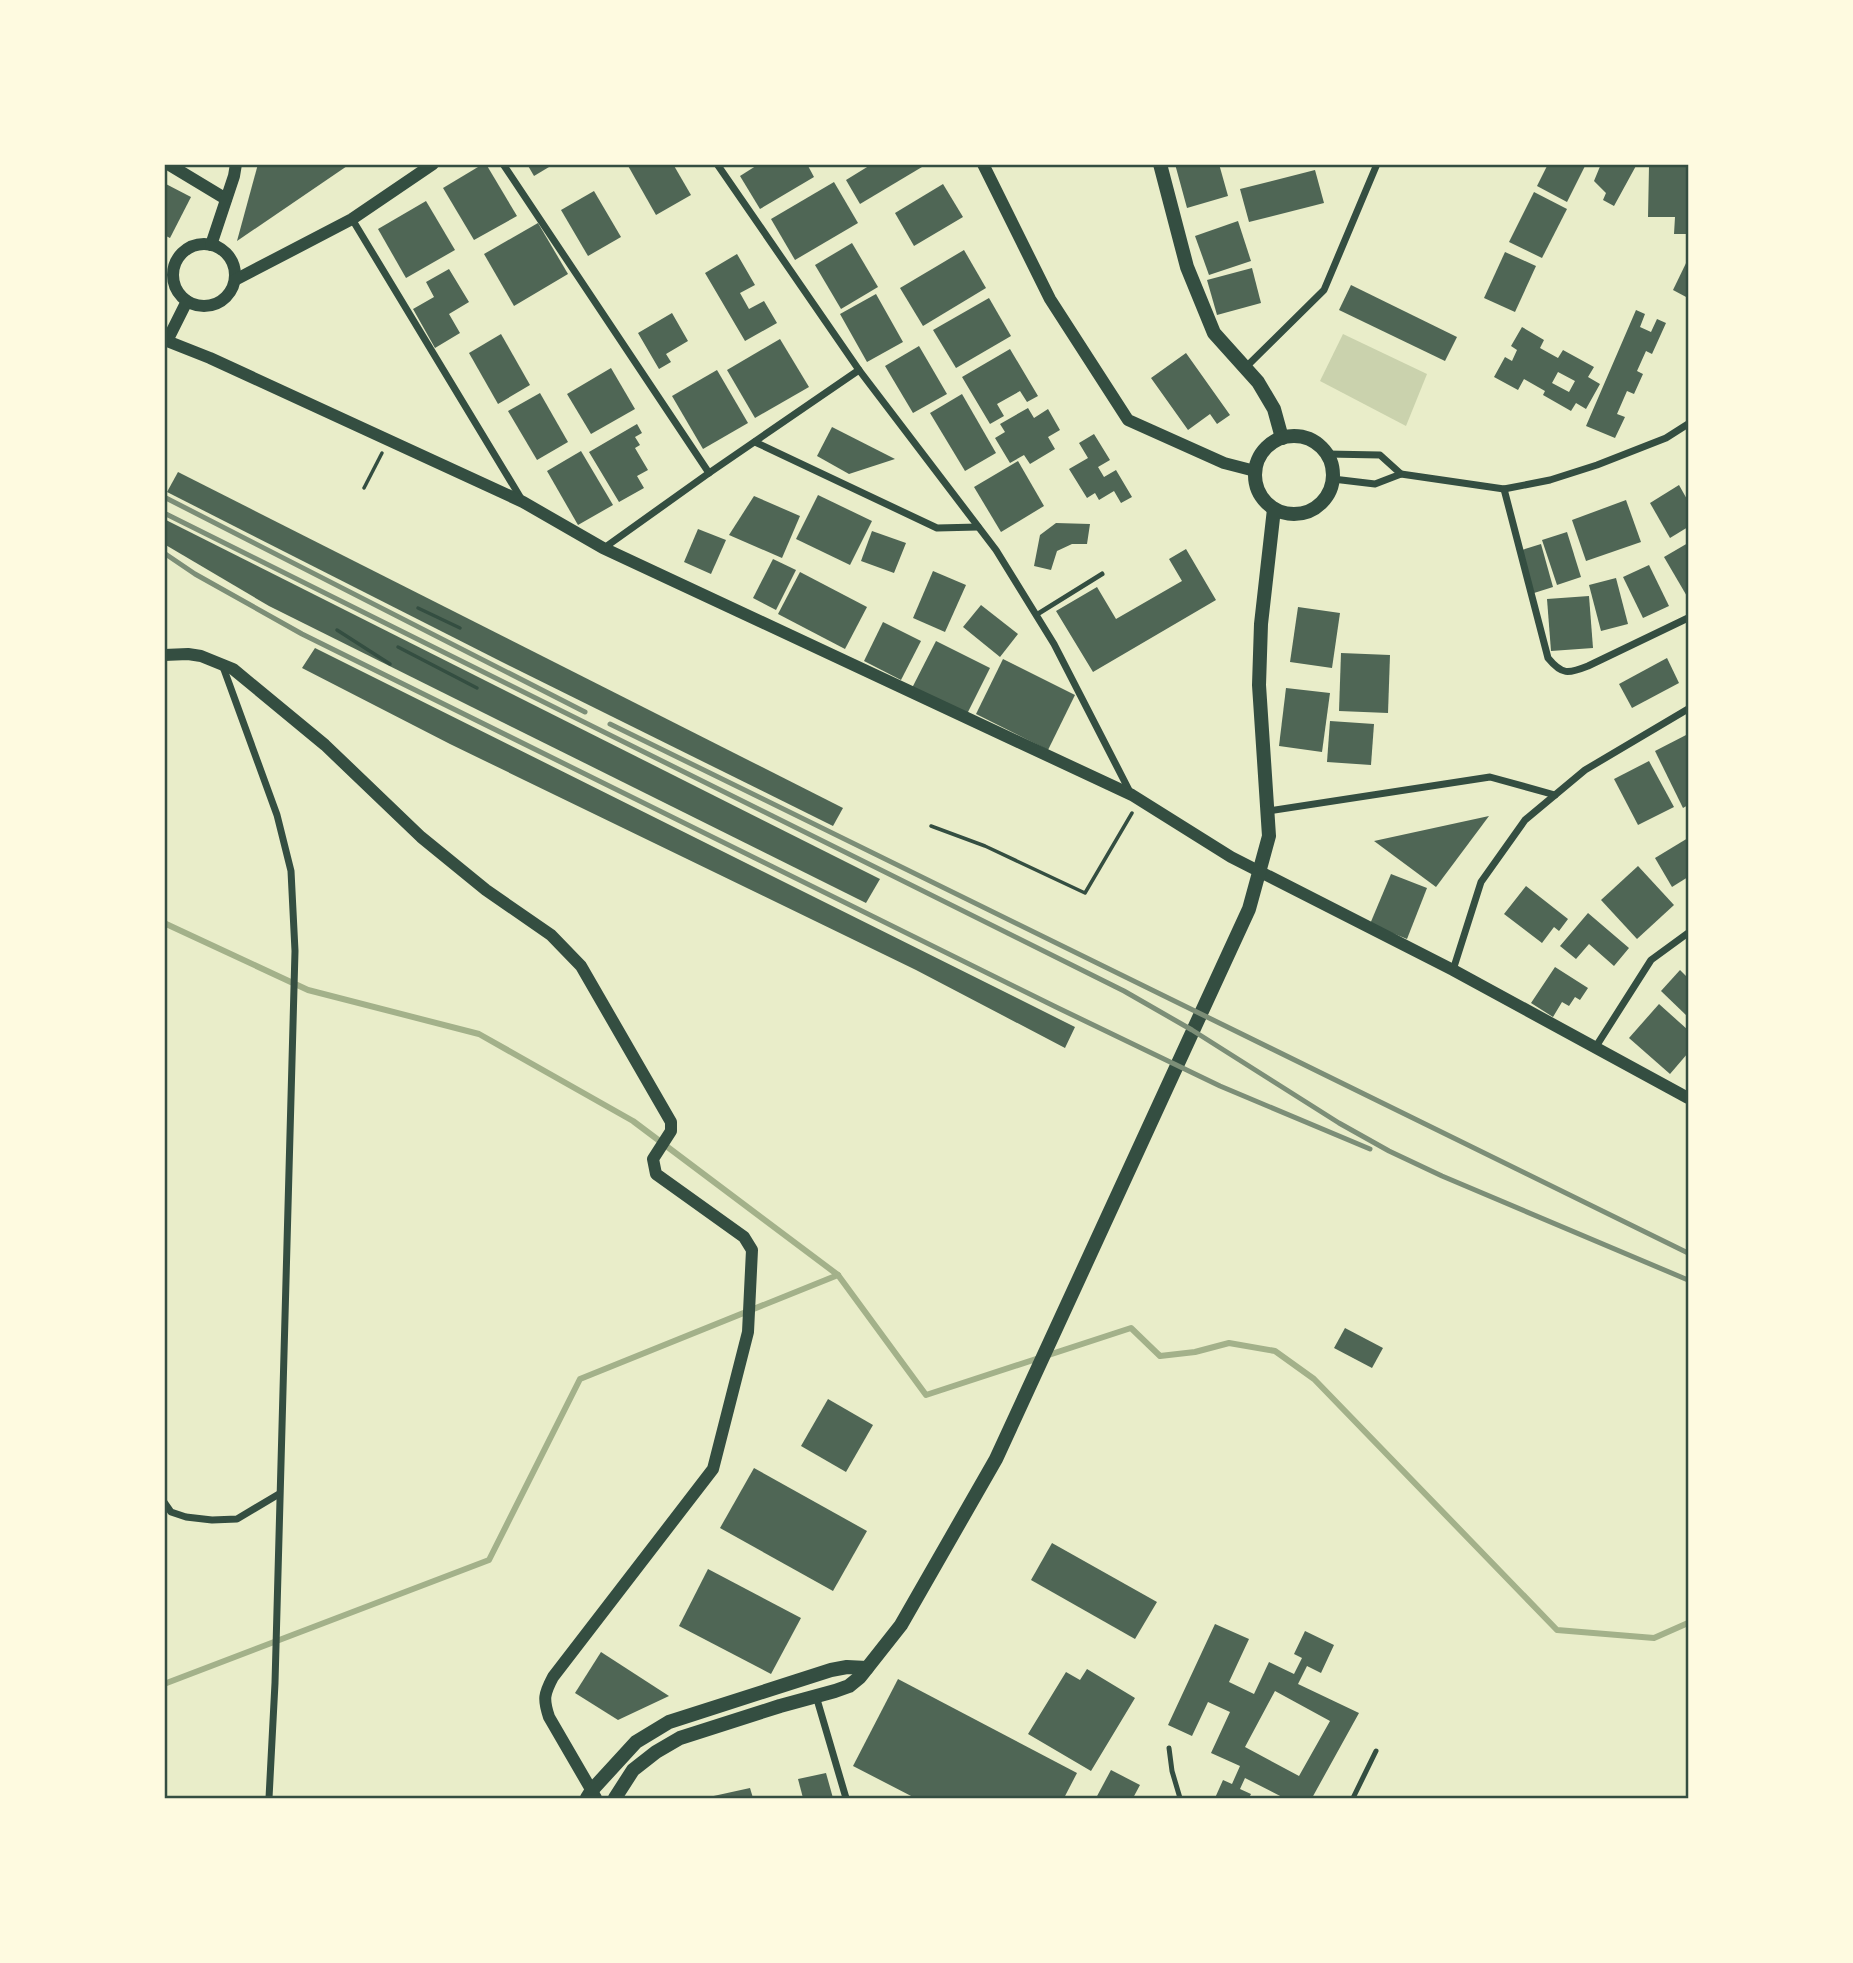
<svg xmlns="http://www.w3.org/2000/svg" width="1853" height="1963" viewBox="0 0 1853 1963" font-family="'Roboto Serif',serif">
  <style>
    .green { fill: #cad2ad }
    .lines { fill: none; stroke-linecap: round; stroke-linejoin: round }
    .stream { stroke: #a3b18a; stroke-width: 6 }
    .building { fill: #4f6655; fill-rule: evenodd }
    .path { stroke: #344e41; stroke-width: 3.5 }
    .service { stroke: #344e41; stroke-width: 5 }
    .minor { stroke: #344e41; stroke-width: 7 }
    .tertiary { stroke: #344e41; stroke-width: 12 }
    .secondary { stroke: #344e41; stroke-width: 14 }
    .rail { stroke: #7c8e77; stroke-width: 5 }
    .neatline { fill: none; stroke: #344e41; stroke-width: 2.5 }
  </style>
  <rect width="100%" height="100%" fill="#e9edc9"/>
  <path class="green" d="M1343,334L1427,374L1406,426L1320,381Z"/>
  <g class="lines">
    <g class="stream">
      <path d="M164,923L308,990L479,1034L633,1121L838,1275"/>
      <path d="M164,1684L489,1560L580,1379L838,1275L926,1395L1131,1328L1160,1356L1195,1352L1229,1343L1275,1351L1314,1379L1557,1630L1654,1638L1688,1623"/>
    </g>
  </g>
  <g class="building">
    <path d="M258,164H350L237,241Z"/>
    <path d="M483,164H486L517,216L474,240L443,188Z"/>
    <path d="M527,164H548L549,167L534,176Z"/>
    <path d="M627,164H673L691,195L656,215Z"/>
    <path d="M759,164H807L814,177L760,209L740,176Z"/>
    <path d="M872,164H927L860,204L846,180Z"/>
    <path d="M1175,164H1219L1228,196L1187,208Z"/>
    <path d="M1548,164H1586L1567,202L1537,186Z"/>
    <path d="M1601,164H1637L1614,206L1603,200L1606,193L1594,181Z"/>
    <path d="M1672,164H1688V234H1674L1675,217H1648L1649,166H1672Z"/>
    <path d="M1315,170L1324,203L1249,222L1240,189Z"/>
    <path d="M834,182L858,223L795,260L771,219Z"/>
    <path d="M164,183L191,197L170,238L164,235Z"/>
    <path d="M943,184L963,217L914,246L895,213Z"/>
    <path d="M594,191L621,237L588,256L561,210Z"/>
    <path d="M1534,192L1567,209L1542,258L1509,242Z"/>
    <path d="M426,201L455,250L406,278L378,229Z"/>
    <path d="M1238,221L1251,261L1209,275L1195,236Z"/>
    <path d="M538,223L568,274L514,306L484,254Z"/>
    <path d="M852,243L878,287L841,309L815,265Z"/>
    <path d="M964,250L986,288L923,326L900,288Z"/>
    <path d="M1505,252L1536,266L1515,312L1484,298Z"/>
    <path d="M737,254L755,285L740,293L749,309L764,301L777,323L745,341L705,273Z"/>
    <path d="M1688,259V298L1673,290Z"/>
    <path d="M1252,268L1261,303L1217,315L1207,280Z"/>
    <path d="M449,269L469,302L449,314L460,333L435,348L413,309L434,297L426,282Z"/>
    <path d="M1351,285L1457,337L1445,361L1339,310Z"/>
    <path d="M876,294L903,342L867,362L840,314Z"/>
    <path d="M989,298L1011,336L956,368L933,330Z"/>
    <path d="M1636,310L1645,314L1640,327L1651,332L1657,319L1666,323L1652,354L1646,351L1637,371L1643,374L1634,394L1627,391L1617,414L1625,417L1615,438L1586,426Z"/>
    <path d="M672,313L688,341L666,354L671,362L659,369L638,333Z"/>
    <path d="M1522,327L1544,340L1540,348L1558,358L1563,350L1594,367L1588,377L1600,384L1586,409L1576,403L1571,411L1543,395L1545,391L1524,379L1518,390L1494,377L1505,357L1512,361L1517,350L1511,346ZM1558,372L1575,381L1569,392L1552,383Z"/>
    <path d="M501,334L530,385L498,404L469,353Z"/>
    <path d="M780,339L809,387L755,418L727,370Z"/>
    <path d="M919,346L947,394L913,413L885,366Z"/>
    <path d="M1010,349L1038,396L1027,402L1020,391L997,404L1004,416L990,424L962,377Z"/>
    <path d="M1186,353L1230,415L1217,424L1210,414L1188,430L1151,378Z"/>
    <path d="M611,368L635,409L591,434L567,394Z"/>
    <path d="M717,370L748,423L703,449L672,396Z"/>
    <path d="M540,393L568,442L537,460L508,411Z"/>
    <path d="M962,394L996,453L965,471L930,413Z"/>
    <path d="M1028,408L1034,418L1048,409L1060,430L1048,437L1055,449L1030,464L1024,455L1010,463L995,438L1005,432L1000,424Z"/>
    <path d="M637,424L642,433L635,437L640,445L635,448L648,470L637,476L644,488L619,502L589,452Z"/>
    <path d="M832,427L895,459L849,474L817,456Z"/>
    <path d="M1094,434L1110,460L1098,467L1104,477L1116,470L1132,497L1121,503L1114,491L1099,500L1095,493L1087,498L1069,469L1088,458L1079,443Z"/>
    <path d="M581,451L613,505L578,525L547,471Z"/>
    <path d="M1018,461L1044,506L1001,532L974,487Z"/>
    <path d="M178,472L843,808L833,826L502,662L167,492Z"/>
    <path d="M1679,485L1688,501V527L1670,538L1650,503Z"/>
    <path d="M818,495L872,521L850,565L796,539Z"/>
    <path d="M754,496L800,516L782,558L729,535Z"/>
    <path d="M1626,500L1641,542L1586,561L1572,520Z"/>
    <path d="M164,519L880,879L866,903L269,606L164,544Z"/>
    <path d="M1056,523L1090,524L1087,544H1072L1057,551L1051,570L1034,566L1040,535Z"/>
    <path d="M698,529L726,540L711,574L684,562Z"/>
    <path d="M872,531L906,543L894,573L861,561Z"/>
    <path d="M1567,532L1581,577L1557,585L1542,540Z"/>
    <path d="M1688,543V598L1664,557Z"/>
    <path d="M1541,544L1553,587L1534,593L1522,550Z"/>
    <path d="M1186,549L1216,600L1093,672L1056,611L1097,587L1116,619L1182,581L1169,559Z"/>
    <path d="M773,559L796,570L776,610L753,598Z"/>
    <path d="M1649,565L1669,606L1643,618L1623,577Z"/>
    <path d="M933,571L966,585L945,632L913,618Z"/>
    <path d="M800,572L867,607L845,649L778,614Z"/>
    <path d="M1616,578L1628,624L1601,631L1589,585Z"/>
    <path d="M1589,596L1593,648L1551,651L1547,599Z"/>
    <path d="M981,605L1018,634L1000,657L963,627Z"/>
    <path d="M1298,607L1340,613L1332,668L1290,662Z"/>
    <path d="M883,622L921,641L901,680L864,661Z"/>
    <path d="M936,641L990,668L967,714L912,688Z"/>
    <path d="M315,648L1075,1027L1065,1048L916,970L450,744L302,668Z"/>
    <path d="M1341,653L1390,655L1388,713L1339,711Z"/>
    <path d="M1667,658L1679,683L1632,708L1619,684Z"/>
    <path d="M1003,659L1075,695L1048,750L976,714Z"/>
    <path d="M1286,688L1330,693L1322,752L1279,746Z"/>
    <path d="M1330,721L1374,724L1371,765L1327,762Z"/>
    <path d="M1688,734V805L1683,808L1655,751Z"/>
    <path d="M1649,761L1674,807L1638,825L1614,779Z"/>
    <path d="M1489,816L1436,887L1374,841Z"/>
    <path d="M1688,838V877L1672,887L1655,858Z"/>
    <path d="M1638,866L1674,905L1637,939L1601,900Z"/>
    <path d="M1391,874L1427,888L1407,939L1370,924Z"/>
    <path d="M1526,886L1568,919L1559,931L1554,927L1542,943L1504,914Z"/>
    <path d="M1588,913L1629,948L1614,966L1589,944L1576,959L1560,946Z"/>
    <path d="M1555,967L1588,988L1580,1000L1575,997L1569,1006L1562,1002L1553,1017L1531,1003Z"/>
    <path d="M1680,970L1688,978V1017L1661,991Z"/>
    <path d="M1659,1004L1688,1030V1053L1670,1074L1629,1038Z"/>
    <path d="M1345,1328L1383,1348L1372,1368L1334,1348Z"/>
    <path d="M828,1399L873,1425L846,1472L801,1446Z"/>
    <path d="M754,1468L867,1531L833,1591L720,1528Z"/>
    <path d="M1052,1543L1157,1602L1135,1639L1031,1580Z"/>
    <path d="M708,1569L801,1618L771,1674L679,1626Z"/>
    <path d="M1215,1624L1249,1639L1229,1682L1254,1694L1269,1662L1294,1674L1302,1658L1294,1654L1305,1631L1334,1645L1321,1673L1307,1666L1298,1684L1359,1713L1312,1798H1284L1245,1778L1240,1789L1251,1794L1249,1798H1215L1223,1780L1232,1784L1240,1766L1211,1753L1230,1712L1208,1702L1192,1736L1168,1725ZM1275,1691L1330,1721L1299,1776L1245,1747Z"/>
    <path d="M601,1652L669,1696L618,1720L575,1693Z"/>
    <path d="M1087,1669L1135,1698L1091,1771L1028,1734L1066,1672L1080,1680Z"/>
    <path d="M898,1679L1077,1773L1064,1798H915L853,1766Z"/>
    <path d="M1111,1770L1140,1785L1133,1798H1096Z"/>
    <path d="M826,1773L833,1798H803L798,1779Z"/>
    <path d="M750,1788L753,1798H710L709,1797Z"/>
  </g>
  <g class="lines">
    <g class="path">
      <path d="M364,488L382,453"/>
      <path d="M418,608L460,628"/>
      <path d="M337,630L390,664"/>
      <path d="M398,647L477,688"/>
      <path d="M931,826L985,846L1085,893L1132,813"/>
    </g>
    <g class="service">
      <path d="M1036,615L1102,574"/>
      <path d="M1169,1748L1172,1771L1180,1798"/>
      <path d="M1353,1798L1376,1751"/>
    </g>
    <g class="minor">
      <path d="M503,164L709,473"/>
      <path d="M717,164L859,370L996,550L1054,644L1130,792"/>
      <path d="M352,219L522,500"/>
      <path d="M1245,368L1324,290L1377,164"/>
      <path d="M755,442L937,528L978,527"/>
      <path d="M1327,454L1380,455L1401,474L1375,484L1333,479"/>
      <path d="M1401,474L1504,489L1550,480L1597,465L1666,438L1688,424"/>
      <path d="M1504,489L1548,658C1562,675 1568,674 1588,666L1688,618"/>
      <path d="M604,548L709,473L859,370"/>
      <path d="M222,664L277,815L291,871L295,951L275,1683L269,1798"/>
      <path d="M1268,811L1490,777L1555,795"/>
      <path d="M1453,970L1481,882L1525,820L1585,770L1688,709"/>
      <path d="M1595,1048L1651,960L1688,933"/>
      <path d="M164,1502L171,1512L186,1517L212,1520L237,1519L279,1494"/>
      <path d="M816,1696L846,1798"/>
    </g>
    <g class="tertiary">
      <path d="M168,164L226,199"/>
      <path d="M983,164L1050,299L1128,420L1224,463L1255,471"/>
      <circle cx="204" cy="275" r="31"/>
      <path d="M211,245L234,176L236,164"/>
      <path d="M235,280L352,219L433,164"/>
      <path d="M187,301L167,341L210,358L523,502L603,548L1132,795L1231,857L1453,970L1688,1098"/>
      <path d="M164,655L188,654L201,656L233,669L325,745L421,837L486,890L551,935L581,966L671,1122V1131L653,1159L656,1174L744,1237L752,1250L748,1332L713,1469L553,1677C544,1694 543,1699 549,1717L596,1798"/>
    </g>
    <g class="secondary">
      <path d="M1160,164L1187,267L1214,333L1258,382L1274,409L1282,438"/>
      <circle cx="1294" cy="475" r="39"/>
      <path d="M587,1798L592,1790L636,1742L669,1722L831,1670L847,1667L867,1668"/>
      <path d="M615,1798L633,1770L656,1752L680,1738L780,1706L835,1691L849,1686L860,1677L901,1625L996,1459L1249,909L1269,836L1259,685L1261,624L1274,509"/>
    </g>
    <g class="rail">
      <path d="M164,497L585,712"/>
      <path d="M164,513L1124,991L1192,1030L1339,1123L1389,1151L1442,1176L1688,1280"/>
      <path d="M164,553L195,574L302,634L1056,1007L1220,1086L1370,1149"/>
      <path d="M610,724L1688,1253"/>
    </g>
  </g>
  <rect width="1853" height="1963" fill="none" stroke="#fefae0" stroke-width="332"/>
  <rect x="166" y="166" width="1521" height="1631" class="neatline"/>
</svg>
